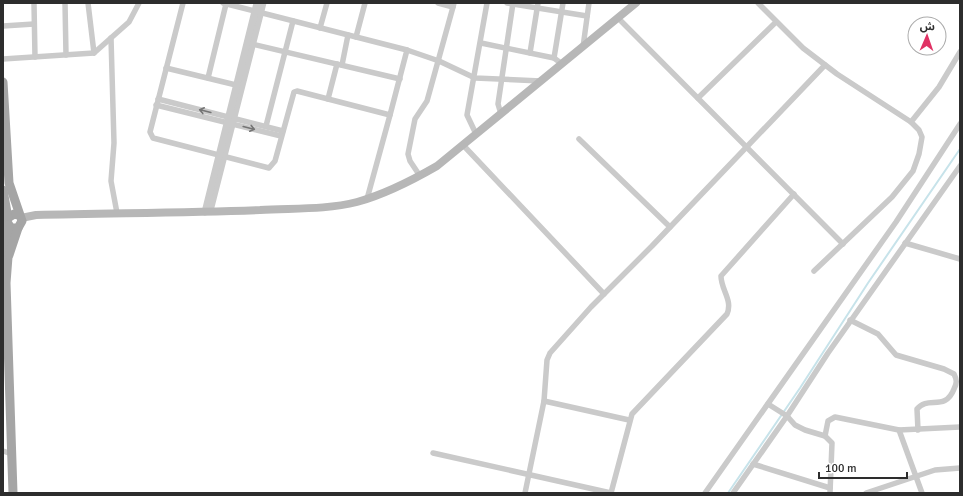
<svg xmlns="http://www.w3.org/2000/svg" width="963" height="496" viewBox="0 0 963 496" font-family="Signika,'Noto Sans Arabic',sans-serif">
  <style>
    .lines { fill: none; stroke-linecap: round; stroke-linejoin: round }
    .stream { stroke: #c7e3ea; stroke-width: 2 }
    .minor { stroke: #cacaca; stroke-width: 5.5 }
    .tertiary { stroke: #cacaca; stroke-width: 7 }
    .secondary { stroke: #b7b7b7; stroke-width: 8 }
    .primary { stroke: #a5a5a5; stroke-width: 9 }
    .oneway { stroke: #747474 }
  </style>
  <rect width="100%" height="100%" fill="#fff"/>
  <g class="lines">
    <path class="stream" d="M728,493L800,388L868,283L960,149"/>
    <g class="minor">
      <path d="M34,3L35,57"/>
      <path d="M65,3L66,55"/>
      <path d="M183,3L150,132L153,138L269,168L275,161L294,92L297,91L390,115L407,50L223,3"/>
      <path d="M438,3L453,7L454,3"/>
      <path d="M507,3L587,16"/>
      <path d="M758,3L803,48L837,74L911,122"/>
      <path d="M618,18L843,244"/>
      <path d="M3,26L34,24"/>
      <path d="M320,28L327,3"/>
      <path d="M356,37L365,3"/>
      <path d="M111,38L114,143L111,181L117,213"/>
      <path d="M481,43L554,58L562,64"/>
      <path d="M252,44L400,79"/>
      <path d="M583,47L589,3"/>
      <path d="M407,50L439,61L475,78L541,81"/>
      <path d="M94,53L129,22L139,3"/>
      <path d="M530,53L538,3"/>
      <path d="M554,58L563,3"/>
      <path d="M3,59L94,53L88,3"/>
      <path d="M342,65L348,35"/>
      <path d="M166,68L236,85"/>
      <path d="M208,78L226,4"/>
      <path d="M698,98L776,22"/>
      <path d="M158,99L283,131"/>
      <path d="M328,99L337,64"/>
      <path d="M156,105L281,136"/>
      <path d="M501,114L498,104L513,3"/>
      <path d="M266,126L293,21"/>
      <path d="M476,134L467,115L487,3"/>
      <path d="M579,139L670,227"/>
      <path d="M463,145L604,294"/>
      <path d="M420,176L410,161L408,154L415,119L427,101L453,7"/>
      <path d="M367,199L390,115"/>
      <path d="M905,243L960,259"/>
      <path d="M814,271L892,197L913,171L919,154L922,137L919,130L911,122L939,87L960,52"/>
      <path d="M850,320L878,334L896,355L944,369L954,374C957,380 957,383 954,389C945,412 928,395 917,409L918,430"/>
      <path d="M544,401L629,420"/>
      <path d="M768,404L787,416L795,425L805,430L825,436L832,443L830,493"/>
      <path d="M899,430L922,493"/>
      <path d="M825,436L828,421L835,417L899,430L960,427"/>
      <path d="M3,451L12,454"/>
      <path d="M433,453L611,493"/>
      <path d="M753,464L830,488"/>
      <path d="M525,493L544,401L547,360L550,353L591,307L652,246L825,65"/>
      <path d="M611,493L632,414L727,314C733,300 721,290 721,276L794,194"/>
      <path d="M705,493L896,222L960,124"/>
      <path d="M733,493L787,416L828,353L960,166"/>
      <path d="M866,493L935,470L960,468"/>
    </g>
    <g class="tertiary">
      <path d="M210,211L263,3"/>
      <path d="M205,212L257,3"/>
    </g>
    <path class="secondary" d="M21,218L36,215C110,213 185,213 260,210C292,208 326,210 357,202C386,194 411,181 437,166L636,3"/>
    <g class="primary">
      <path d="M3,82L9,183L22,221L18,228H11L7,222L8,218L14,214L18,215"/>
      <path d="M3,190L8,218"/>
      <path d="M8,225V257L6,283L13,493"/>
      <path d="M9,255L18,228"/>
    </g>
  </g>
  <defs><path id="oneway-shaft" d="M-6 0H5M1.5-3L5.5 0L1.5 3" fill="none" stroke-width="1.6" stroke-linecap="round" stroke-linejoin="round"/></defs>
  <g class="oneway">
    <use href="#oneway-shaft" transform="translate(205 111) rotate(-166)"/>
    <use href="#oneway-shaft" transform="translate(249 128) rotate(14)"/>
  </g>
  <rect width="963" height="496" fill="none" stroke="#2d2d2d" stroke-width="8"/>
  <g transform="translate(927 36) rotate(2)"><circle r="19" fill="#ffffff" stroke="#ababab"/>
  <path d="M0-3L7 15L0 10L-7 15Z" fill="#e03264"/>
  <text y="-6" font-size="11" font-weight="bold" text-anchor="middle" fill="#2d2d2d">ش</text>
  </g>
  <path d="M819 472v6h88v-6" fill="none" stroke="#2d2d2d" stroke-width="2"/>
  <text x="825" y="472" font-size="12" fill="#2d2d2d" stroke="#ffffff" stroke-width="3" paint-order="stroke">100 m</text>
</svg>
